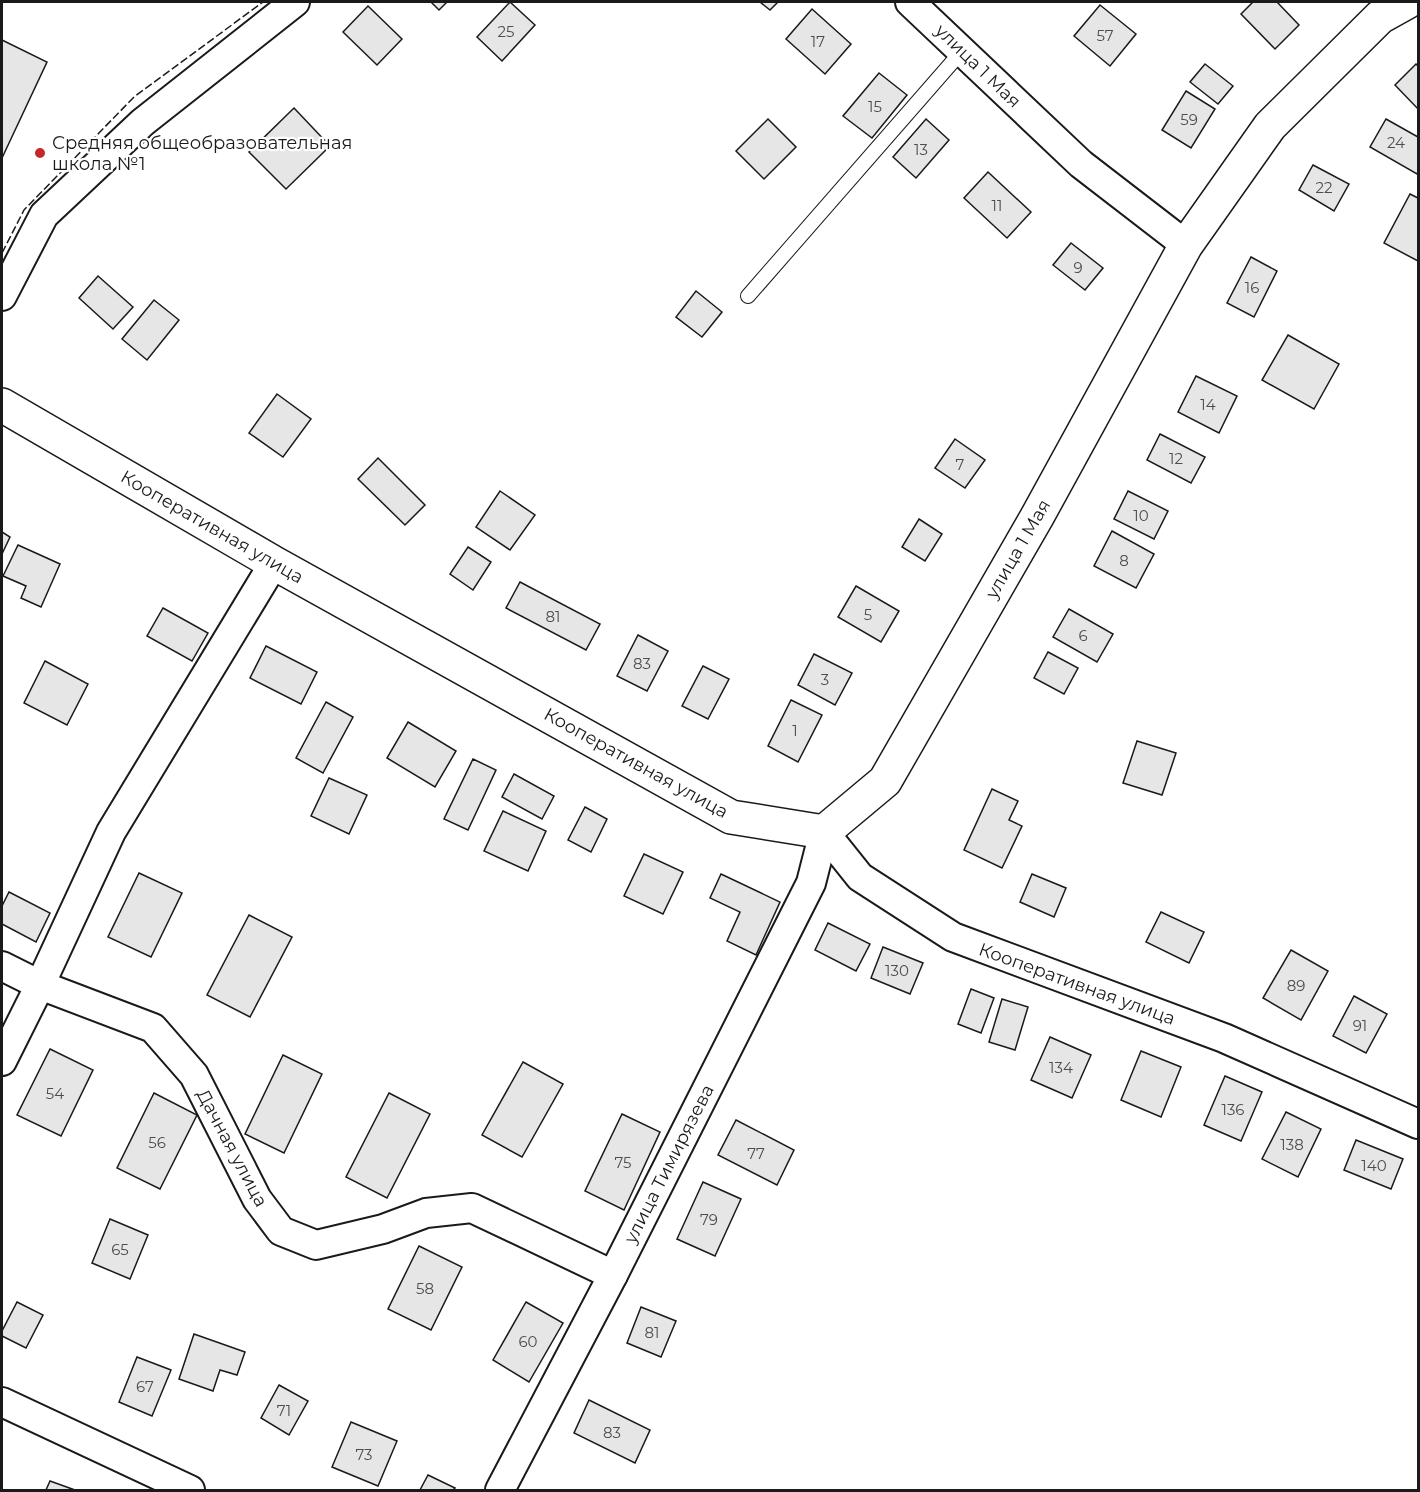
<svg xmlns="http://www.w3.org/2000/svg" width="1420" height="1492" viewBox="0 0 1420 1492" font-family="Montserrat,sans-serif">
  <style>
    .building { fill: #e6e6e6; stroke: #1a1a1a; stroke-width: 1.5 }
    .lines { fill: none; stroke-linecap: round; stroke-linejoin: round }
    .service-casing { stroke: #1a1a1a; stroke-width: 16 }
    .minor-casing { stroke: #1a1a1a; stroke-width: 32 }
    .tertiary-casing { stroke: #1a1a1a; stroke-width: 36 }
    .service { stroke: #fff; stroke-width: 14 }
    .minor { stroke: #fff; stroke-width: 28 }
    .tertiary { stroke: #fff; stroke-width: 33 }
    .fence { stroke: #1a1a1a; stroke-width: 1.5; stroke-dasharray: 8 3; stroke-linecap: butt }
    .poi-dot { fill: #c62828; stroke: #fff; stroke-width: 2 }
    .labels { text-anchor: middle; dominant-baseline: central; stroke-width: 4.5; stroke-linejoin: round; paint-order: stroke }
    .number-label { font-size: 15px; fill: #4d4d4d }
    .street-label { font-size: 18px; fill: #1a1a1a; stroke: #fff }
    .poi-label { font-size: 18px; fill: #1a1a1a; stroke: #fff; text-anchor: start }
  </style>
  <rect width="100%" height="100%" fill="#fff"/>
  <g class="building">
    <path d="M431,2H447L439,10Z"/>
    <path d="M510,2L535,25L502,61L477,37Z"/>
    <path d="M760,2H778L770,10Z"/>
    <path d="M1253,2H1277L1299,25L1275,49L1241,14Z"/>
    <path d="M1100,5L1136,34L1110,66L1074,36Z"/>
    <path d="M368,6L402,39L377,65L343,32Z"/>
    <path d="M812,9L851,44L825,74L786,39Z"/>
    <path d="M2,40L47,62L2,158Z"/>
    <path d="M1205,64L1233,86L1218,104L1190,82Z"/>
    <path d="M1416,64L1418,66V109L1395,85Z"/>
    <path d="M879,73L907,95L872,138L843,116Z"/>
    <path d="M1186,91L1215,109L1191,148L1162,130Z"/>
    <path d="M294,108L330,146L286,189L249,152Z"/>
    <path d="M768,119L796,147L764,179L736,151Z"/>
    <path d="M926,119L949,140L916,178L893,157Z"/>
    <path d="M1386,119L1418,137V172L1417,174L1370,147Z"/>
    <path d="M1313,165L1349,184L1334,211L1299,190Z"/>
    <path d="M988,172L1031,212L1007,238L964,198Z"/>
    <path d="M1410,194L1418,198V261L1384,243Z"/>
    <path d="M1071,243L1103,268L1085,290L1053,265Z"/>
    <path d="M1251,257L1277,271L1254,317L1227,303Z"/>
    <path d="M98,276L133,307L113,329L79,298Z"/>
    <path d="M696,291L722,312L702,337L676,317Z"/>
    <path d="M154,300L179,320L147,360L122,339Z"/>
    <path d="M1288,335L1339,364L1314,409L1262,380Z"/>
    <path d="M1196,376L1237,396L1219,433L1178,412Z"/>
    <path d="M277,394L311,419L283,457L249,433Z"/>
    <path d="M1160,434L1205,457L1191,483L1147,460Z"/>
    <path d="M955,439L985,460L965,488L935,468Z"/>
    <path d="M378,458L425,505L405,525L358,479Z"/>
    <path d="M500,491L535,515L510,550L476,527Z"/>
    <path d="M1128,491L1168,511L1154,539L1114,519Z"/>
    <path d="M919,519L942,534L925,561L902,547Z"/>
    <path d="M1112,531L1154,554L1136,588L1094,566Z"/>
    <path d="M2,532L10,537L2,554Z"/>
    <path d="M18,545L60,564L41,607L21,598L26,586L3,576Z"/>
    <path d="M468,547L491,562L473,590L450,574Z"/>
    <path d="M520,582L600,624L586,650L506,608Z"/>
    <path d="M856,586L899,611L881,642L838,617Z"/>
    <path d="M163,608L208,633L192,661L147,636Z"/>
    <path d="M1069,609L1113,634L1097,662L1053,637Z"/>
    <path d="M638,635L668,651L647,691L617,676Z"/>
    <path d="M266,646L317,672L301,704L250,678Z"/>
    <path d="M1048,652L1078,668L1064,694L1034,678Z"/>
    <path d="M814,654L852,673L835,705L798,685Z"/>
    <path d="M45,661L88,684L67,725L24,703Z"/>
    <path d="M703,666L729,679L708,719L682,706Z"/>
    <path d="M791,700L822,715L798,762L768,746Z"/>
    <path d="M326,702L353,717L323,773L296,758Z"/>
    <path d="M408,722L456,751L435,787L387,758Z"/>
    <path d="M1137,741L1176,753L1162,795L1123,783Z"/>
    <path d="M473,759L496,770L468,830L444,819Z"/>
    <path d="M514,774L554,796L542,819L502,797Z"/>
    <path d="M329,778L367,795L349,834L311,816Z"/>
    <path d="M992,789L1018,801L1009,820L1022,826L1002,868L964,850Z"/>
    <path d="M585,807L607,819L591,852L568,840Z"/>
    <path d="M503,811L546,831L528,871L484,851Z"/>
    <path d="M644,854L683,872L663,914L624,896Z"/>
    <path d="M139,873L182,893L151,957L108,937Z"/>
    <path d="M721,874L780,902L756,955L727,941L740,912L710,898Z"/>
    <path d="M1032,874L1066,888L1054,917L1020,902Z"/>
    <path d="M9,892L50,913L36,942L2,924V906Z"/>
    <path d="M1161,912L1204,932L1189,963L1146,942Z"/>
    <path d="M249,915L292,937L250,1017L207,995Z"/>
    <path d="M828,923L870,944L856,971L815,950Z"/>
    <path d="M883,947L923,963L910,994L871,978Z"/>
    <path d="M1291,950L1328,971L1301,1020L1263,998Z"/>
    <path d="M971,989L994,998L981,1033L958,1024Z"/>
    <path d="M1354,996L1387,1014L1366,1053L1333,1036Z"/>
    <path d="M1002,999L1028,1007L1015,1050L989,1042Z"/>
    <path d="M1050,1037L1091,1055L1072,1098L1031,1080Z"/>
    <path d="M50,1049L93,1070L61,1136L17,1115Z"/>
    <path d="M1141,1051L1181,1067L1161,1117L1121,1100Z"/>
    <path d="M283,1055L322,1074L284,1153L245,1134Z"/>
    <path d="M523,1062L563,1084L522,1157L482,1135Z"/>
    <path d="M1225,1076L1262,1092L1241,1141L1204,1125Z"/>
    <path d="M154,1093L197,1115L160,1189L117,1168Z"/>
    <path d="M389,1093L430,1114L387,1198L346,1177Z"/>
    <path d="M1286,1112L1321,1129L1298,1177L1262,1159Z"/>
    <path d="M622,1114L660,1132L624,1210L585,1191Z"/>
    <path d="M736,1120L794,1150L777,1185L718,1155Z"/>
    <path d="M1356,1140L1403,1159L1391,1189L1344,1170Z"/>
    <path d="M703,1182L741,1199L715,1256L677,1239Z"/>
    <path d="M110,1219L148,1235L130,1279L92,1263Z"/>
    <path d="M419,1246L462,1267L431,1330L388,1309Z"/>
    <path d="M17,1302L43,1315L26,1348L2,1336V1331Z"/>
    <path d="M526,1302L563,1323L529,1382L493,1360Z"/>
    <path d="M641,1307L676,1321L661,1357L627,1343Z"/>
    <path d="M194,1334L245,1352L237,1375L220,1370L213,1391L179,1379Z"/>
    <path d="M137,1357L171,1370L152,1416L119,1402Z"/>
    <path d="M279,1385L308,1401L289,1435L261,1418Z"/>
    <path d="M589,1400L650,1430L635,1463L574,1433Z"/>
    <path d="M351,1422L397,1441L378,1486L332,1467Z"/>
    <path d="M428,1475L455,1488L453,1490H420Z"/>
    <path d="M50,1481L75,1490H46Z"/>
  </g>
  <g class="lines">
    <defs>
      <path id="service" d="M748,296L962,51"/>
      <g id="minor">
        <path d="M910,2L1081,164L1186,245"/>
        <path d="M2,296L44,215L143,122L295,2"/>
        <path d="M824,832L860,877L953,937L1224,1038L1418,1124"/>
        <path d="M2,966L40,985L153,1028L194,1075L257,1199L281,1231L316,1245L383,1229L426,1213L472,1208L613,1275"/>
        <path d="M2,1061L40,985L111,832L274,563"/>
        <path d="M2,1402L190,1490"/>
        <path d="M500,1490L613,1275L811,883L824,832"/>
      </g>
      <path id="tertiary" d="M2,405L274,563L731,817L824,832L885,781L1038,515L1186,245L1270,126L1380,17L1407,2"/>
    </defs>
    <use href="#service" class="service-casing"/>
    <use href="#minor" class="minor-casing"/>
    <use href="#tertiary" class="tertiary-casing"/>
    <use href="#service" class="service"/>
    <use href="#minor" class="minor"/>
    <use href="#tertiary" class="tertiary"/>
    <path class="fence" d="M2,253L24,210L134,97L263,2"/>
  </g>
  <circle class="poi-dot" cx="40" cy="153" r="6"/>
  <g class="labels">
    <g class="number-label">
      <text x="506" y="31">25</text>
      <text x="1105" y="35">57</text>
      <text x="818" y="41">17</text>
      <text x="875" y="106">15</text>
      <text x="1189" y="119">59</text>
      <text x="1396" y="142">24</text>
      <text x="921" y="149">13</text>
      <text x="1324" y="187">22</text>
      <text x="997" y="205">11</text>
      <text x="1078" y="267">9</text>
      <text x="1252" y="287">16</text>
      <text x="1208" y="404">14</text>
      <text x="1176" y="458">12</text>
      <text x="960" y="464">7</text>
      <text x="1141" y="515">10</text>
      <text x="1124" y="560">8</text>
      <text x="868" y="614">5</text>
      <text x="553" y="616">81</text>
      <text x="1083" y="635">6</text>
      <text x="642" y="663">83</text>
      <text x="825" y="679">3</text>
      <text x="795" y="730">1</text>
      <text x="897" y="970">130</text>
      <text x="1296" y="985">89</text>
      <text x="1360" y="1025">91</text>
      <text x="1061" y="1067">134</text>
      <text x="55" y="1093">54</text>
      <text x="1233" y="1109">136</text>
      <text x="157" y="1142">56</text>
      <text x="1292" y="1144">138</text>
      <text x="756" y="1153">77</text>
      <text x="623" y="1162">75</text>
      <text x="1374" y="1165">140</text>
      <text x="709" y="1219">79</text>
      <text x="120" y="1249">65</text>
      <text x="425" y="1288">58</text>
      <text x="652" y="1332">81</text>
      <text x="528" y="1341">60</text>
      <text x="145" y="1386">67</text>
      <text x="284" y="1410">71</text>
      <text x="612" y="1432">83</text>
      <text x="364" y="1454">73</text>
    </g>
    <g class="street-label">
      <text transform="translate(978 66) rotate(44)">улица 1 Мая</text>
      <text transform="translate(212 527) rotate(30)">Кооперативная улица</text>
      <text transform="translate(1018 549) rotate(-60)">улица 1 Мая</text>
      <text transform="translate(636 763) rotate(29)">Кооперативная улица</text>
      <text transform="translate(1077 984) rotate(20)">Кооперативная улица</text>
      <text transform="translate(232 1148) rotate(62)">Дачная улица</text>
      <text transform="translate(669 1164) rotate(-63)">улица Тимирязева</text>
    </g>
    <g class="poi-label">
      <text x="52" y="143">Средняя общеобразовательная<tspan x="52" dy="21">школа №1</tspan></text>
    </g>
  </g>
  <rect width="1420" height="1492" fill="none" stroke="#1a1a1a" stroke-width="6"/>
</svg>
